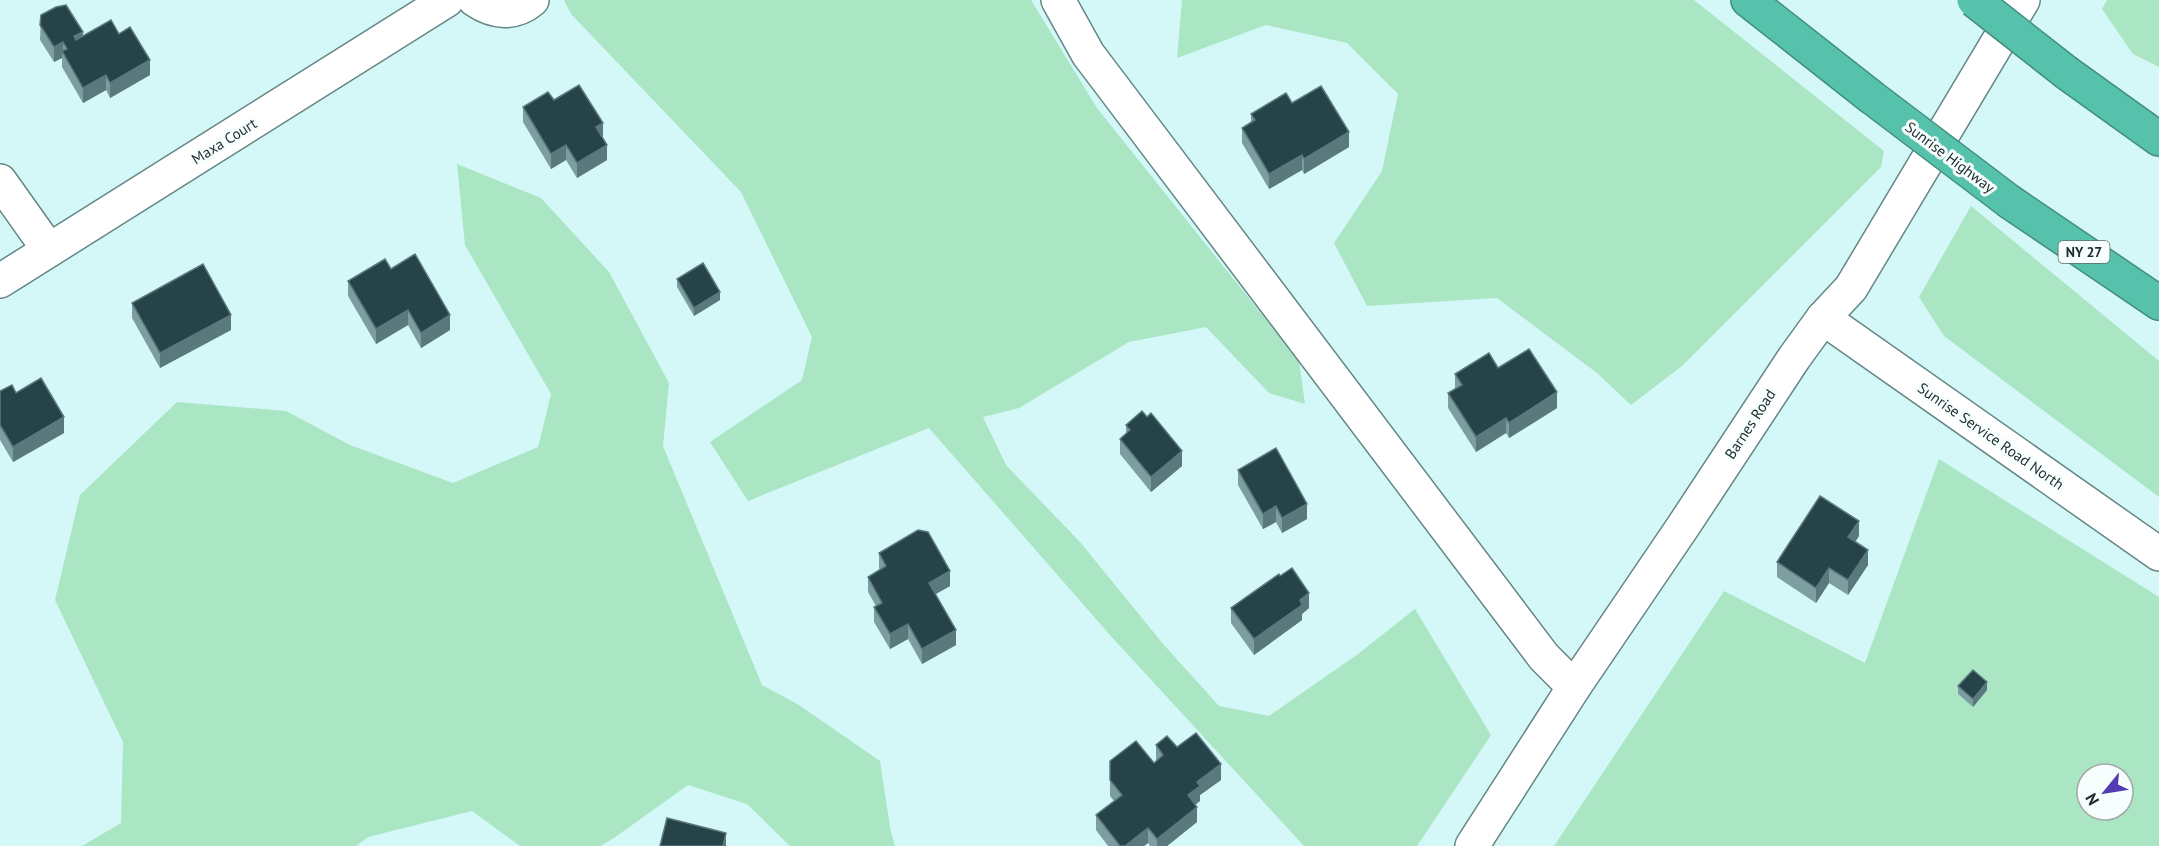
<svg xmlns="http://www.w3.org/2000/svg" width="2159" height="846" viewBox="0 0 2159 846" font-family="'PT Sans',sans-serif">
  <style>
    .green { fill: #aae6c4; fill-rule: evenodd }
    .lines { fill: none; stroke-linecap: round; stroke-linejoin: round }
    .minor-casing { stroke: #658686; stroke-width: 36 }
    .highway-casing { stroke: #428d7f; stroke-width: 36 }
    .minor { stroke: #fff; stroke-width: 33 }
    .highway { stroke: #56c2ac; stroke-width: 33 }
    .highway-bridge-casing { stroke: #428d7f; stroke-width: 36; stroke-linecap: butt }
    .highway-bridge { stroke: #56c2ac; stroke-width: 33 }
    .wall { fill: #7d9ea0 }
    .shaded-wall { fill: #5a797d }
    .building { fill: #264349; stroke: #5a797d; stroke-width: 1.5 }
    .labels { text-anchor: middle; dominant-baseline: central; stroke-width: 6; stroke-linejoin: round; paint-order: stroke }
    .shield { fill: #f7fefe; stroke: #5f6a6a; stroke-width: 1.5 }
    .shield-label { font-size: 14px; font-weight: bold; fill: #1e2b2b }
    .street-label { font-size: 15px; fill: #1e2b2b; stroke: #f7fefe }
  </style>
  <rect width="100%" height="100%" fill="#d4f8f7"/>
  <g class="green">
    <path d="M564,0H1031L1097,108L1299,361L1305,404L1269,393L1206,327L1129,342L1019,408L983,417L1006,465L1080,542L1164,645L1219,706L1269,716L1358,654L1415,609L1491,735L1417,846H1304L1109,634L929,428L748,501L710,442L802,380L812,337L741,192L571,14Z"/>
    <path d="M1182,0H1694L1884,151L1881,167L1682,366L1631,405L1597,373L1497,298L1367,306L1334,243L1382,171L1398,94L1347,43L1266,25L1177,58Z"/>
    <path d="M2107,0H2159V67L2133,54L2102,9Z"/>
    <path d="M457,164L541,198L609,272L669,383L663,446L762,685L799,705L880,761L890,827L895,846H790L747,804L688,785L614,838L600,846H520L472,811L368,837L356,846H82L121,823L123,742L55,600L80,495L177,402L286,411L350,445L453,483L538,447L551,394L465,245Z"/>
    <path d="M1971,206L2159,361V497L1944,336L1919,297Z"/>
    <path d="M1939,459L2159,597V846H1554L1724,591L1865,663ZM2087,774H2123V810H2087Z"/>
  </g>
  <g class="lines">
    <defs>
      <g id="minor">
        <path d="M475,0C494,13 514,15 532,0"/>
        <path d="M1058,0L1088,54L1544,657L1574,687"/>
        <path d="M0,181L49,250"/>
        <path d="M0,281L447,0"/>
        <path d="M1823,318L2159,554"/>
        <path d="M1472,846L1574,687L1684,525L1794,358L1823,318L1851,288L2023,0"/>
      </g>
      <g id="highway">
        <path d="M1748,0L1870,96"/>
        <path d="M2067,73L2159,139"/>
        <path d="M2010,202L2159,303"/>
      </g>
    </defs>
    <use href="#minor" class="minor-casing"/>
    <use href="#highway" class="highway-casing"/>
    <use href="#minor" class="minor"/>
    <use href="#highway" class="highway"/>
    <defs>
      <g id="highway-bridge">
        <path d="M1974,0L2067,73"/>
        <path d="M1870,96L2010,202"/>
      </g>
    </defs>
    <use href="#highway-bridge" class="highway-bridge-casing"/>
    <use href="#highway-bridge" class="highway-bridge"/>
  </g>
  <g class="wall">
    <path d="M41,15L83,36L119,34L150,75L110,98L106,90L83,103L62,67V58L54,62L40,40Z"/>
    <path d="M554,100L603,138L607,160L577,178L566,160L551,169L523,122V107Z"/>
    <path d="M1292,103L1349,147L1304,174L1302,170L1269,189L1242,143V128L1251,123V114Z"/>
    <path d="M391,269L450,330L421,348L408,325L376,344L348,296V281Z"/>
    <path d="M677,279L720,300L694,316L677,287Z"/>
    <path d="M132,303L231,330L160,368L132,318Z"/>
    <path d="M1498,368L1557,408L1509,438L1506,433L1476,452L1448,408V393L1455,389V374Z"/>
    <path d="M0,391L16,393L64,433L13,462L0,440Z"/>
    <path d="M1126,425L1182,466L1151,492L1120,454V439L1126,434Z"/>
    <path d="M1238,470L1307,519L1282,533L1276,522L1263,529L1238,485Z"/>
    <path d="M1859,536L1855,542L1868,565L1848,595L1829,583L1816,603L1777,577V562Z"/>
    <path d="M879,553L950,586L935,594L956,645L922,664L908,639L890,649L874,622V607L876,606L868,592V577L880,570L879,568Z"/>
    <path d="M1231,608H1309L1302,614V620L1254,655L1231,623Z"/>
    <path d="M1958,686L1987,690L1973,707L1958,694Z"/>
    <path d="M1156,745L1177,747L1221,780L1200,795V801L1195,805L1197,822L1167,846H1150L1148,843L1144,846H1108L1096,830V815L1114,801L1110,796V761L1154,763L1156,761Z"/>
  </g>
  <g class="shaded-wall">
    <path d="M83,32V47L74,52V36Z"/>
    <path d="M63,42V53L62,51V58L54,62V47Z"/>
    <path d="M150,60V75L110,98V83Z"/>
    <path d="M106,75V90L83,103V88Z"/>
    <path d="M603,123V138L596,127Z"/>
    <path d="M1349,132V147L1304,174V159Z"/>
    <path d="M566,145V160L551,169V154Z"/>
    <path d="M607,145V160L577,178V163Z"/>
    <path d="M1302,155V170L1269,189V174Z"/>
    <path d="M720,292V300L694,316V308Z"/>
    <path d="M408,310V325L376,344V329Z"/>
    <path d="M231,315V330L160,368V353Z"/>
    <path d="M450,315V330L421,348V333Z"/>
    <path d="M1557,392V408L1509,438V423Z"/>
    <path d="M64,417V433L13,462V447Z"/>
    <path d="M1506,418V433L1476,452V437Z"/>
    <path d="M1182,451V466L1151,492V477Z"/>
    <path d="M1307,504V519L1282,533V518Z"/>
    <path d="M1276,506V522L1263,529V514Z"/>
    <path d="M1859,521V536L1848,552V537Z"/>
    <path d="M1868,550V565L1848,595V580Z"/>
    <path d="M1829,568V583L1816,603V588Z"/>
    <path d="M950,571V586L929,598V583Z"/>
    <path d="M1309,593V608L1302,614V620L1254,655V639Z"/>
    <path d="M908,624V639L890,649V634Z"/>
    <path d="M956,630V645L922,664V649Z"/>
    <path d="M1987,682V690L1973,707V699Z"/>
    <path d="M1221,764V780L1200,795V801L1188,810V795L1197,782Z"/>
    <path d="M1197,807V822L1167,846H1157V839Z"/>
    <path d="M1148,828V843L1144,846H1125Z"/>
    <path d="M726,833V846H723Z"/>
  </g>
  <g class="building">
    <path d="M66,5L83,32L74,36L76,40L111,20L119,34L130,27L150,60L110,83L106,75L83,88L62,51L67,49L63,42L54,47L40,25L41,15L56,7Z"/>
    <path d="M579,85L603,123L596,127L607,145L577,163L566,145L551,154L523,107L548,92L554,100Z"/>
    <path d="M1321,86L1349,132L1304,159L1302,155L1269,174L1242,128L1255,120L1251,114L1286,93L1292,103Z"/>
    <path d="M415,254L450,315L421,333L408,310L376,329L348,281L385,259L391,269Z"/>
    <path d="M703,263L720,292L694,308L677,279Z"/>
    <path d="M203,264L231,315L160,353L132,303Z"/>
    <path d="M1529,349L1557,392L1509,423L1506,418L1476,437L1448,393L1462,385L1455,374L1489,353L1498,368Z"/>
    <path d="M41,378L64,417L13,447L0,425V391L12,385L16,393Z"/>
    <path d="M1142,411L1147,417L1151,413L1182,451L1151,477L1120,439L1130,430L1126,425Z"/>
    <path d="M1276,448L1307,504L1282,518L1276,506L1263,514L1238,470Z"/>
    <path d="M1820,496L1859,521L1848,537L1868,550L1848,580L1829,568L1816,588L1777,562Z"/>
    <path d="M918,530L928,532L950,571L929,583L956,630L922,649L908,624L890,634L874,607L882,603L868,577L886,566L879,553Z"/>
    <path d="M1292,568L1309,593L1300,600L1302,605L1254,639L1231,608L1279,574L1280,576Z"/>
    <path d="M1973,670L1987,682L1973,699L1958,686Z"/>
    <path d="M1196,733L1221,764L1197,782L1200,786L1188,795L1197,807L1157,839L1148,828L1125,846H1120L1096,815L1122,795L1110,780V761L1136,741L1154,763L1163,755L1156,745L1167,736L1177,747Z"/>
    <path d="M667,818L726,833L723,846H660Z"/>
  </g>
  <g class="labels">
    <rect class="shield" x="2058.5" y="241" width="51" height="22" rx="4.5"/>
    <g class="shield-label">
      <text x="2084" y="252">NY 27</text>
    </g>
    <g class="street-label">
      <text transform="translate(224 141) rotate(-32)">Maxa Court</text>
      <text transform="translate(1950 157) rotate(37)">Sunrise Highway</text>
      <text transform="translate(1750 424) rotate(-57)">Barnes Road</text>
      <text transform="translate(1991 436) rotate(35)">Sunrise Service Road North</text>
    </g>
  </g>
  <g transform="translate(2105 792) rotate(240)"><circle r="28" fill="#f7fefe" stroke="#a0aaaa" stroke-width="1.5"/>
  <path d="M0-4.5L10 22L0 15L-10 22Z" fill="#543cb3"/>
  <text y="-9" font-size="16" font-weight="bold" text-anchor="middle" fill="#1e2b2b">N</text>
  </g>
</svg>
